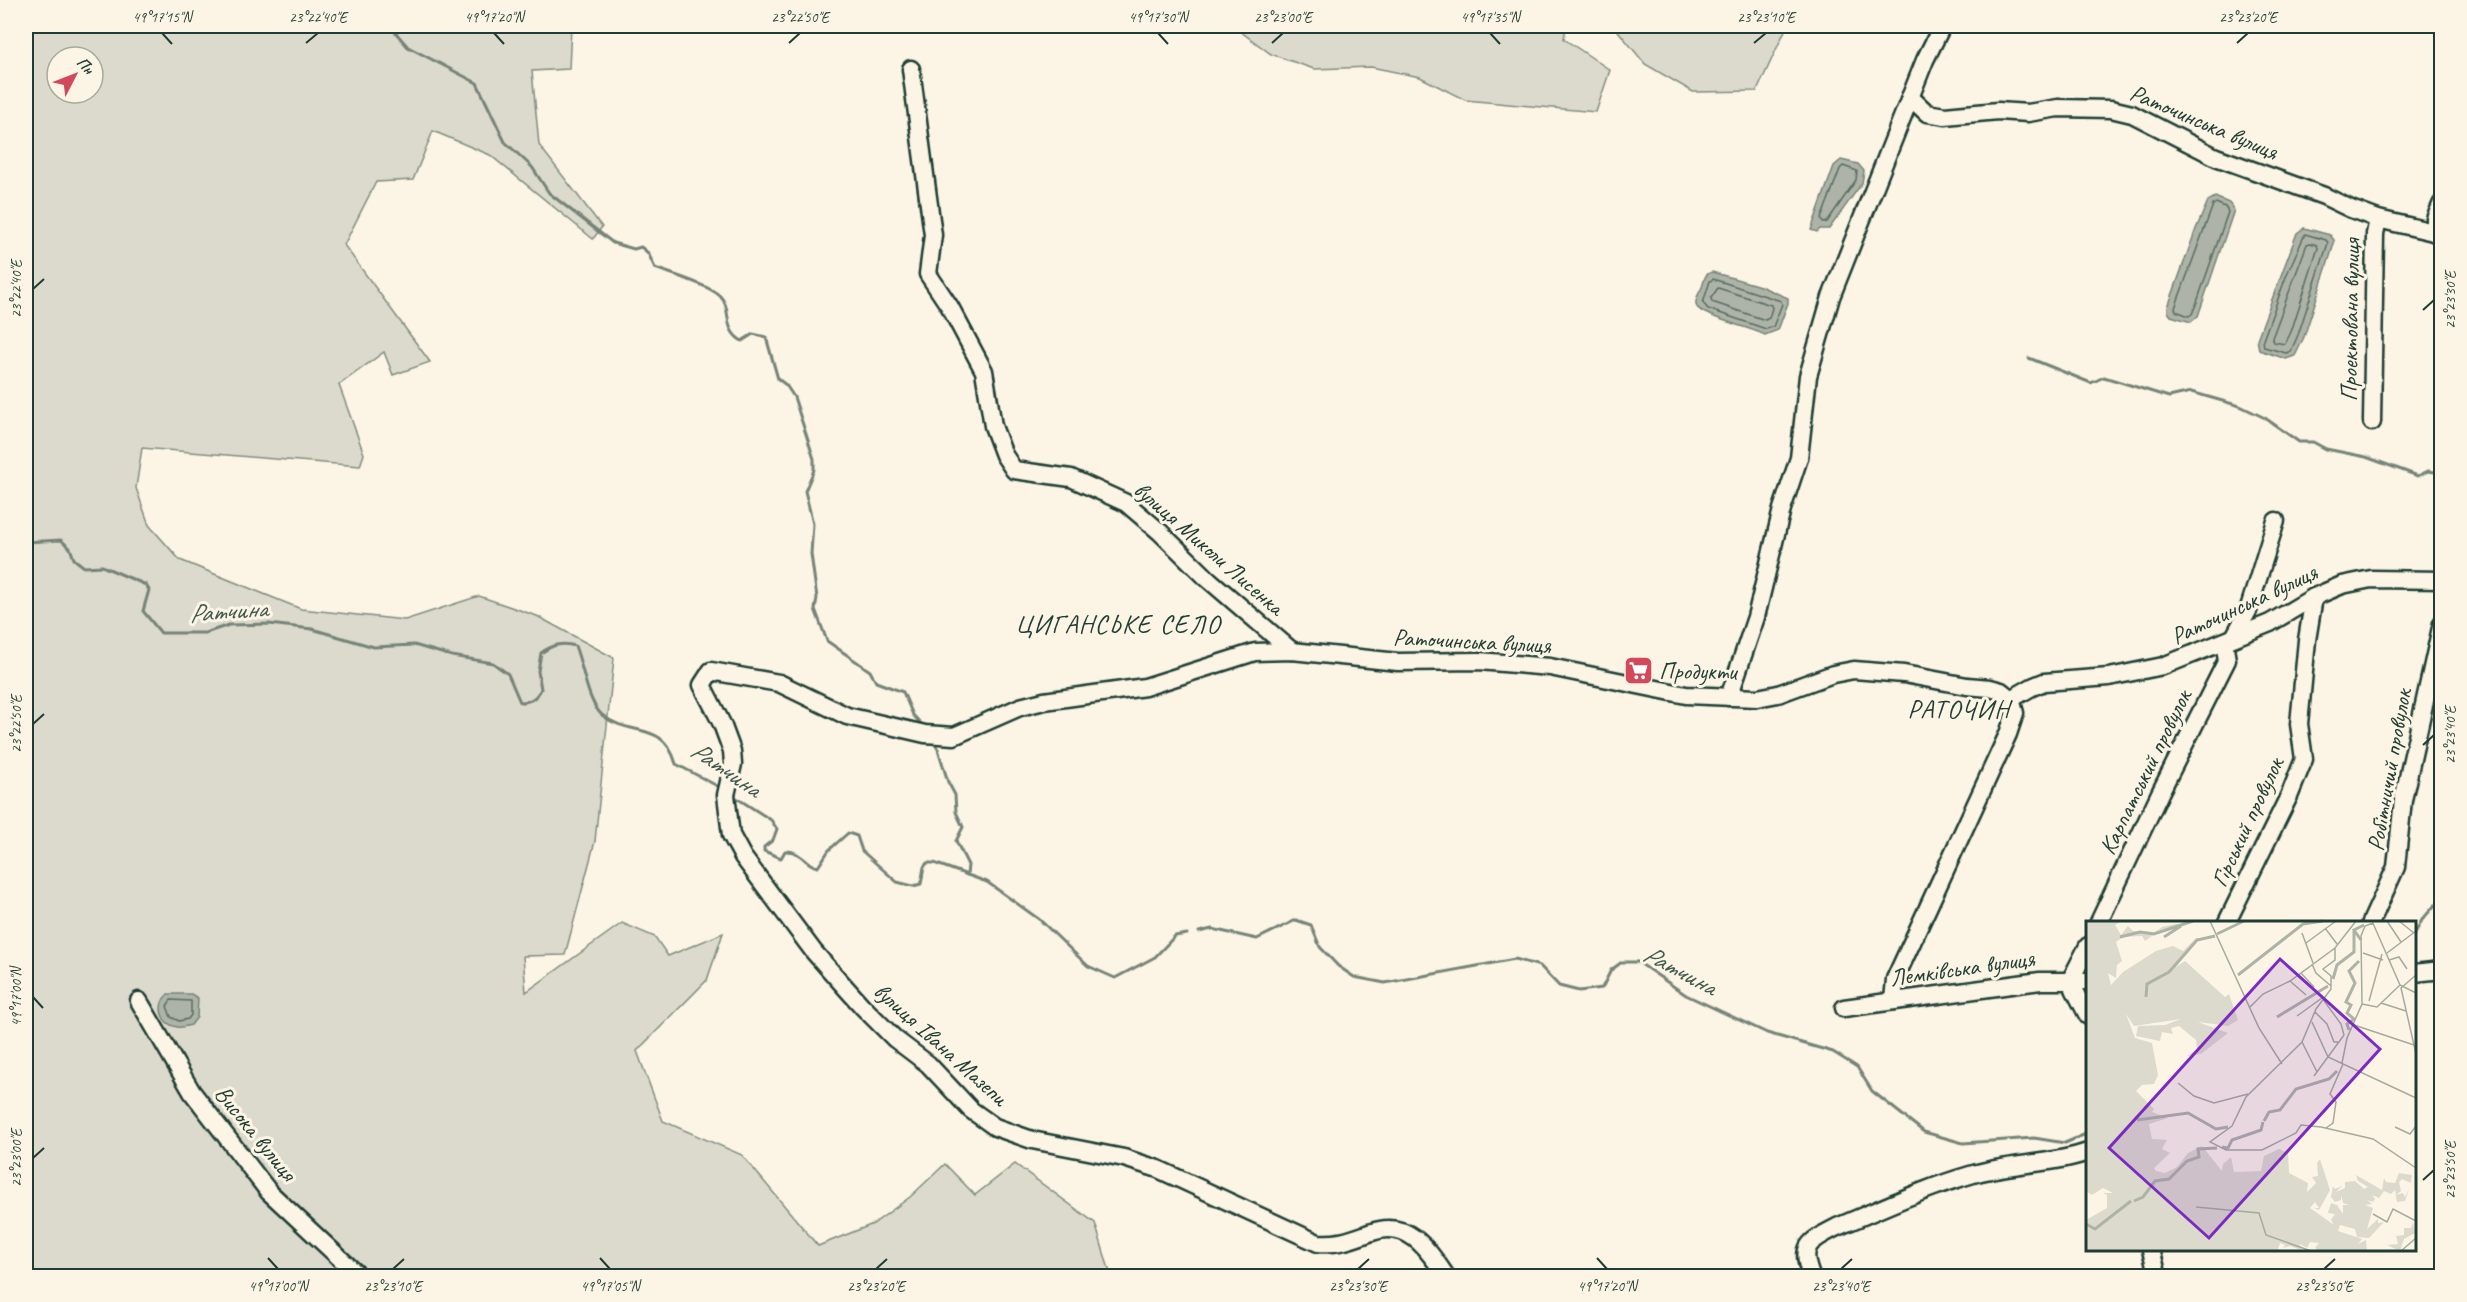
<svg xmlns="http://www.w3.org/2000/svg" width="2467" height="1302" viewBox="0 0 2467 1302" font-family="Caveat,sans-serif">
  <style>
    .green { fill: #dcdacc; stroke: #7e8c80; stroke-width: 1.5; fill-rule: evenodd }
    .water { fill: #aeb3a7; stroke: #758479; stroke-width: 1.5 }
    .lines { fill: none; stroke-linecap: round; stroke-linejoin: round }
    .shore { stroke: #586c62; stroke-width: 1.5 }
    .stream { stroke: #758479; stroke-width: 3 }
    .minor-casing { stroke: #1f3d34; stroke-width: 21 }
    .minor { stroke: #fcf5e5; stroke-width: 16 }
    .ticks { fill: none; stroke: #1f3d34; stroke-width: 2 }
    .labels { text-anchor: middle; dominant-baseline: central; stroke-width: 6; stroke-linejoin: round; paint-order: stroke }
    .street-label { font-size: 24px; fill: #1f3d34; stroke: #fcf5e5 }
    .poi-label { font-size: 24px; fill: #1f3d34; stroke: #fcf5e5; text-anchor: start }
    .water-label { font-size: 26px; font-style: italic; fill: #435a51; stroke: #fcf5e5 }
    .neighbourhood-label { font-size: 26px; letter-spacing: 1.5px; fill: #1f3d34; stroke: #fcf5e5 }
    .inset-river { fill: none; stroke: #aeb3a7; stroke-width: 3 }
    .inset-road { fill: none; stroke: #a4ab9e; stroke-width: 1.5 }
    .view { fill: #7b2cbf; fill-opacity: 0.15; stroke: #7b2cbf; stroke-width: 3 }
    .inset-edge { fill: none; stroke: #1f3d34; stroke-width: 3 }
    .neatline { fill: none; stroke: #1f3d34; stroke-width: 2 }
    .ticks-label { font-size: 15px; text-anchor: middle; fill: #1f3d34 }
  </style>
  <rect width="100%" height="100%" fill="#fcf5e5"/>
  <filter id="ink" filterUnits="userSpaceOnUse"><feTurbulence type="fractalNoise" baseFrequency=".0167" numOctaves="2"/><feDisplacementMap in="SourceGraphic" scale="12" xChannelSelector="R" yChannelSelector="G"/><feConvolveMatrix kernelMatrix="1 2 1 2 8 2 1 2 1" color-interpolation-filters="sRGB"/></filter>
  <g filter="url(#ink)">
    <g class="green">
      <path d="M26,26H571L569,69L532,71L539,145L602,227L593,239L490,155L433,131L413,180L376,182L344,245L430,362L393,375L384,352L339,385L364,454L360,466L142,448L136,488L149,525L180,560L301,609L405,620L479,596L537,616L614,658L595,841L565,955L523,956L526,992L622,923L655,937L668,956L723,933L707,980L637,1051L663,1121L742,1155L818,1246L873,1224L910,1197L945,1164L975,1195L1015,1164L1095,1223L1111,1276H26ZM57,57H93V93H57Z"/>
      <path d="M1233,26H1566L1564,39L1610,70L1596,112L1465,100L1420,77L1371,67L1314,69L1271,54Z"/>
      <path d="M1614,26H1787L1757,91L1693,92L1645,64Z"/>
    </g>
    <g class="water">
      <path d="M1841,160L1858,164L1864,171L1862,183L1829,229H1820L1817,232L1811,230L1834,166Z"/>
      <path d="M2215,197L2229,203L2234,210L2198,316L2191,322L2171,316L2168,312V307L2196,229L2208,201Z"/>
      <path d="M2304,228L2330,235L2334,240V244L2304,337L2295,356L2286,359L2259,350L2257,339L2297,233Z"/>
      <path d="M1712,272L1760,286L1788,298V303L1778,330L1765,335C1753,328 1698,316 1696,305C1695,298 1700,292 1702,287C1705,279 1704,274 1712,272Z"/>
      <path d="M168,994H191L198,998L197,1017L191,1025C187,1026 181,1028 177,1027C160,1024 156,1004 168,994Z"/>
    </g>
    <g class="lines">
      <g class="shore">
        <path d="M1843,166L1857,171L1856,180L1827,222L1823,223L1821,219L1840,169Z"/>
        <path d="M2216,203L2225,207L2228,212L2197,302L2192,314L2189,316L2176,311L2175,308L2213,205Z"/>
        <path d="M2305,234L2326,240L2328,243L2298,335L2291,351L2286,353L2264,347L2263,340L2287,274Z"/>
        <path d="M2310,243L2317,245L2318,248L2291,332L2285,344L2274,342L2272,338L2307,244Z"/>
        <path d="M1713,279L1781,301L1782,304L1773,327L1766,329L1708,309L1703,303L1710,281Z"/>
        <path d="M1718,288L1771,305L1772,308L1769,318L1765,320L1712,302L1711,298Z"/>
        <path d="M171,1000L191,1001V1015L188,1019L179,1021L171,1017L167,1006Z"/>
      </g>
      <g class="stream">
        <path d="M390,26L408,47L477,83L505,142L532,167L549,193L613,243L634,249L641,247L648,253L655,268C671,274 709,285 720,296C733,309 721,328 742,341L753,334L766,337L778,379L786,385L794,397L814,459V470L805,491L813,524L811,554L817,598L815,609L827,641L870,671L876,682L903,692L913,715L924,727"/>
        <path d="M2029,358L2091,383L2104,377L2169,397L2191,392L2240,406L2265,418L2299,442H2313L2326,449L2366,457L2418,476L2428,471L2442,473"/>
        <path d="M26,542L61,540L70,548L74,559L84,567L102,566L146,585L149,590L143,611L161,633H205L229,625L269,624L312,629L374,647L414,645L452,656L493,663L508,674L520,702C531,702 536,698 541,689L538,671L541,653C552,645 562,642 575,646C583,665 587,702 602,715C630,738 663,719 676,764L721,788"/>
        <path d="M932,740L938,749L948,782L955,795L956,812L963,827L956,841L968,865L967,875"/>
        <path d="M732,795L771,820L777,829L773,840L764,847V851L781,858L785,851C801,850 805,865 818,867L829,850L848,833L857,836L862,851L897,882L913,886L921,884L924,867L927,863H934L987,882L1040,920L1088,966L1115,978L1155,957L1175,936L1187,934"/>
        <path d="M1199,932L1212,929L1257,939L1296,920L1311,925L1320,947L1338,966L1354,977L1385,983L1515,959L1540,966L1559,986L1579,991L1602,988L1611,970L1622,962H1638L1686,995L1767,1033L1833,1052L1857,1067L1872,1091L1924,1132L1963,1143L2034,1138L2065,1143L2088,1133"/>
        <path d="M2414,935L2422,920L2435,905L2442,904"/>
      </g>
      <defs>
        <g id="minor">
          <path d="M911,69L933,235L928,274L950,307L984,371L993,426L1004,455L1014,470L1071,478L1126,503L1160,532L1208,579L1292,651"/>
          <path d="M1910,97L1927,113L1945,116L1998,111L2028,113L2058,108L2111,109L2132,114L2216,157L2324,196L2351,209L2378,219L2442,234"/>
          <path d="M2435,233V219L2442,203"/>
          <path d="M2372,422L2375,234L2378,219"/>
          <path d="M2234,637L2248,611L2276,521"/>
          <path d="M1729,697L1756,617L1782,509L1799,458L1808,376L1831,297L1925,60L1942,26"/>
          <path d="M2099,922L2160,793L2227,660L2224,642"/>
          <path d="M2227,922L2290,794L2304,759L2299,724L2307,640L2314,597"/>
          <path d="M2371,922L2396,867L2403,800L2442,623"/>
          <path d="M2088,946L2070,981L2088,1016"/>
          <path d="M2414,973L2442,970"/>
          <path d="M139,1001L192,1092L269,1192L359,1276"/>
          <path d="M1893,1001L1895,979L2008,734L2015,713L2011,699"/>
          <path d="M1844,1008L2040,981H2088"/>
          <path d="M2151,1250L2158,1276"/>
          <path d="M1446,1276C1428,1250 1409,1219 1372,1232C1352,1239 1339,1245 1318,1243L1158,1169L1124,1158L1032,1140L995,1127L971,1110L928,1064L895,1039L862,1006L814,952L743,857L731,835L726,795L733,764L732,751L722,724L702,685L711,671L779,683L847,716L925,734L954,736L1020,707L1044,701L1145,687L1255,652L1292,651L1398,662L1479,661L1550,667L1686,695L1757,698L1778,694L1833,674L1854,670L1904,674L1967,686L1990,688L2001,691L2011,699L2032,687L2044,682L2109,677L2163,666L2270,623L2314,597L2342,585L2371,579L2442,580"/>
          <path d="M1811,1276C1799,1245 1810,1241 1837,1227C1881,1209 1925,1188 1970,1175C2009,1163 2050,1165 2088,1152"/>
        </g>
      </defs>
      <use href="#minor" class="minor-casing"/>
      <use href="#minor" class="minor"/>
    </g>
  </g>
  <path class="ticks" d="M162,33L172,44M494,33L504,44M1158,33L1168,44M1490,33L1500,44M306,43L318,33M789,43L800,33M1272,43L1283,33M1754,43L1766,33M2237,43L2248,33M33,289L44,279M2423,310L2434,300M33,724L44,714M2423,745L2434,735M33,997L43,1008M33,1158L44,1148M2423,1180L2434,1170M268,1258L278,1269M600,1258L610,1269M1597,1258L1607,1269M393,1269L404,1259M876,1269L887,1259M1358,1269L1369,1259M1841,1269L1852,1259M2324,1269L2335,1259"/>
  <defs>
    <symbol id="supermarket-square" viewBox="-11 -11 22 22"><rect x="-9" y="-9" width="18" height="18" rx="4" fill="#d1495b" stroke="#fcf5e5"/><path d="M-6-5.5h2.5l.6 2H6L4.5 2H-2.5L-4.4-4H-6ZM-1.5 3.2a1.3 1.3 0 1 0 .1 0ZM3 3.2a1.3 1.3 0 1 0 .1 0Z" fill="#fff"/></symbol>
  </defs>
  <g fill-rule="evenodd">
    <use href="#supermarket-square" x="1622" y="654" width="33" height="33"/>
  </g>
  <g class="labels">
    <g class="street-label">
      <text transform="translate(2204 122) rotate(23)">Раточинська вулиця</text>
      <text transform="translate(2350 320) rotate(-89)">Проектована вулиця</text>
      <text transform="translate(1209 548) rotate(41)">вулиця Миколи Лисенка</text>
      <text transform="translate(2244 604) rotate(-25)">Раточинська вулиця</text>
      <text transform="translate(1472 641) rotate(3)">Раточинська вулиця</text>
      <text transform="translate(2389 770) rotate(-80)">Робітничий провулок</text>
      <text transform="translate(2145 772) rotate(-64)">Карпатський провулок</text>
      <text transform="translate(2247 822) rotate(-65)">Гірський провулок</text>
      <text transform="translate(1962 968) rotate(-8)">Лемківська вулиця</text>
      <text transform="translate(941 1044) rotate(42)">вулиця Івана Мазепи</text>
      <text transform="translate(256 1133) rotate(51)">Висока вулиця</text>
    </g>
    <g class="poi-label">
      <text x="1659" y="671">Продукти</text>
    </g>
    <g class="water-label">
      <text transform="translate(228 611) rotate(-4)">Ратчина</text>
      <text transform="translate(726 769) rotate(34)">Ратчина</text>
      <text transform="translate(1680 970) rotate(28)">Ратчина</text>
    </g>
    <g class="neighbourhood-label">
      <text x="1118" y="624">ЦИГАНСЬКЕ СЕЛО</text>
      <text x="1959" y="709">РАТОЧИН</text>
    </g>
  </g>
  <g transform="translate(2086 921)">
    <rect width="330" height="330" fill="#fcf5e5"/>
    <path d="M0,0H36L29,4L35,14L42,5L47,10L69,11L76,6L90,3L96,4L74,9L59,20L56,15L37,16L30,21L36,40L31,44L30,57L22,52L25,64L37,51L70,30L87,25L97,30L110,17H125L112,20L90,46L99,40L139,76L143,73L152,99L142,105L112,101L142,112L115,133L101,135L111,128L110,119L93,105L85,107L87,113L76,111L74,120L50,115L52,105L79,104L95,98L48,105L40,93L49,117L66,122L72,154L68,163L56,164L50,170L68,188L66,191L82,197L63,203L66,218L81,219L76,228L84,232L68,247L70,250L79,252L91,246L102,232L116,225L136,250L135,255L137,243L145,236L148,251L175,250L178,235L193,228L202,232L203,252L222,262L221,271L230,262L226,256L232,255L231,242L234,238L244,269L233,289L228,287H233L229,281L224,287L248,304L245,299L249,293L242,292L245,282L251,284L257,293V284H263L257,282L255,274V279L249,281L245,276L247,265L249,268L256,265L250,271L259,267V261L269,260L278,268L282,266L272,260L270,254L296,269L298,257L300,261L309,262L313,252L326,254L325,262L316,258L313,261L315,270L310,274L317,272L319,276L323,268L319,280L311,281L309,269L305,273L298,270L293,277L286,274L289,278L287,281L281,279L286,283L279,284L287,287L281,308L292,298V302L298,301L283,317L271,316L269,308L254,304L252,310L276,318L272,323L280,319L281,330H232L229,327L233,322L224,321L221,327L214,323L215,329L204,325L197,327L199,324L194,322L192,328L197,330H0V299L21,287V274L17,272H27L17,267L6,274L0,270ZM327,301L329,312L318,318L314,330L301,324L312,323L310,315L318,314V307H325Z" fill="#dcdacc"/>
    <path class="inset-river" d="M131,13L158,0M34,16L54,11L68,13L107,0M78,16L95,5M275,19L268,9L278,4M152,54L217,3L237,0M247,58L251,44L268,31V10M60,76L61,63L83,51L111,19L129,15M191,96L242,65M263,109L261,103L268,98L261,92L265,84L260,81L269,62L263,50L273,40M51,199L102,192L130,208L142,206M178,200L183,191L194,189L210,168L243,158L251,150M136,226L142,227L146,219L175,209L177,201M48,280L57,276L69,260L83,258L101,240L113,236L112,228L131,227M0,303L9,308L45,280"/>
    <path class="inset-road" d="M124,0L173,107L196,143M286,0L314,64L330,72M301,0L315,21M313,0L328,12M239,7L251,23M216,12L227,42M220,22L250,0M249,27V39L237,48L245,55V68L230,88L216,121L160,176L146,205L124,221L140,229H176L210,212L215,204L235,206L287,218L330,247M277,32L297,39M301,32L330,10M303,39L313,36L321,48M226,43L230,52L245,65M215,52L228,66M330,54L315,67L330,133M204,60L220,74M283,80L296,33M295,82L320,90M276,83L291,86L314,64M163,87L177,73L204,60L249,27L270,0M229,91L241,103L248,121H252M211,95L236,77L255,103L258,114M226,101L242,136L330,177M268,104L328,124M216,121L231,151M256,142L261,117L276,83L275,15L279,5L287,2M228,155L258,114M92,162L108,175L128,182L162,173M309,206L324,213L330,205M240,207L247,202L250,181L244,173L257,143M110,286L173,292L180,314L225,330M287,293L301,301L307,288L330,300M315,330L330,317"/>
    <path class="view" d="M194,38L294,128L123,317L23,227Z"/>
    <rect width="330" height="330" class="inset-edge"/>
  </g>
  <rect width="2467" height="1302" fill="none" stroke="#fcf5e5" stroke-width="66"/>
  <g transform="translate(75 75) rotate(48)"><circle r="28" fill="#fcf5e5" stroke="#a4ab9e" stroke-width="1.5"/>
  <path d="M0-4.5L10 22L0 15L-10 22Z" fill="#d1495b"/>
  <text y="-9" font-size="16" font-weight="bold" text-anchor="middle" fill="#1f3d34">Пн</text>
  </g>
  <rect x="33" y="33" width="2401" height="1236" class="neatline"/>
  <g class="ticks-label">
    <text x="162" y="22">49°17'15"N</text>
    <text x="318" y="22">23°22'40"E</text>
    <text x="494" y="22">49°17'20"N</text>
    <text x="800" y="22">23°22'50"E</text>
    <text x="1158" y="22">49°17'30"N</text>
    <text x="1283" y="22">23°23'00"E</text>
    <text x="1490" y="22">49°17'35"N</text>
    <text x="1766" y="22">23°23'10"E</text>
    <text x="2248" y="22">23°23'20"E</text>
    <text transform="translate(16 289) rotate(-90)" y="5">23°22'40"E</text>
    <text transform="translate(2450 300) rotate(-90)" y="5">23°23'30"E</text>
    <text transform="translate(16 724) rotate(-90)" y="5">23°22'50"E</text>
    <text transform="translate(2450 735) rotate(-90)" y="5">23°23'40"E</text>
    <text transform="translate(16 997) rotate(-90)" y="5">49°17'00"N</text>
    <text transform="translate(16 1158) rotate(-90)" y="5">23°23'00"E</text>
    <text transform="translate(2450 1170) rotate(-90)" y="5">23°23'50"E</text>
    <text x="278" y="1291">49°17'00"N</text>
    <text x="393" y="1291">23°23'10"E</text>
    <text x="610" y="1291">49°17'05"N</text>
    <text x="876" y="1291">23°23'20"E</text>
    <text x="1358" y="1291">23°23'30"E</text>
    <text x="1607" y="1291">49°17'20"N</text>
    <text x="1841" y="1291">23°23'40"E</text>
    <text x="2324" y="1291">23°23'50"E</text>
  </g>
</svg>
